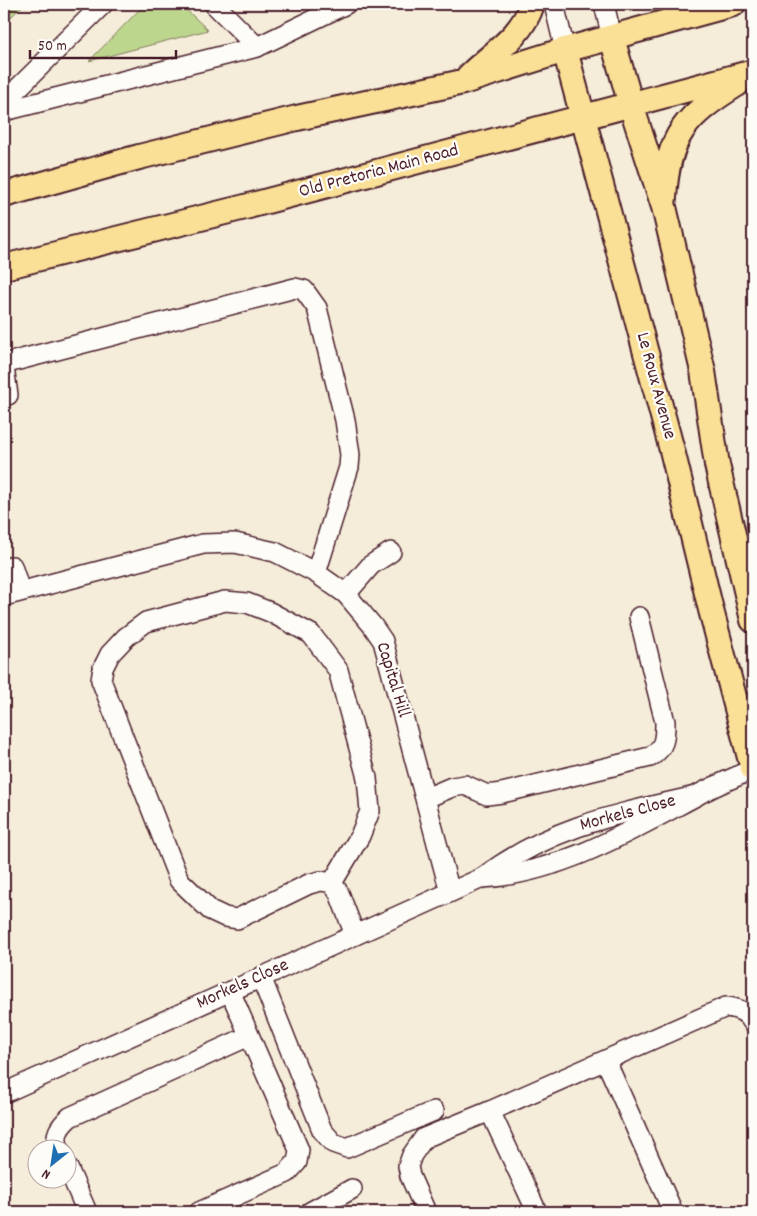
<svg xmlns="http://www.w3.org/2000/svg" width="757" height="1216" viewBox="0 0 757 1216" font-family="Dekko,sans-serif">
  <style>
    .green { fill: #bcd68e; stroke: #837a5c }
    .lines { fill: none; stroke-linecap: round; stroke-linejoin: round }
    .minor-casing { stroke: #4a1f2b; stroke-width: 22 }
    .major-casing { stroke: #4a1f2b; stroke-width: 28 }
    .minor { stroke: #fdfcf7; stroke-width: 19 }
    .major { stroke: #fadf96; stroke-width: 24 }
    .labels { text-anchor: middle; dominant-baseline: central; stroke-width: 4.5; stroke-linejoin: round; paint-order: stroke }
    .street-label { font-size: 19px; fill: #4a1f2b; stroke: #fdfcf7 }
  </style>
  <rect width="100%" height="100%" fill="#f5edda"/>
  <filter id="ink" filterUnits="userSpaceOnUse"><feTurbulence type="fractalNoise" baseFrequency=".02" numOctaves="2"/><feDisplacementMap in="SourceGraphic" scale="10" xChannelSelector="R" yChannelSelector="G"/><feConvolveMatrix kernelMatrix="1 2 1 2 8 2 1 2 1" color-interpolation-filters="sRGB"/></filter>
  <g filter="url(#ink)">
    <g class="green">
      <path d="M4,4H24L4,24Z"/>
      <path d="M145,4H180L208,30L89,61Z"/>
    </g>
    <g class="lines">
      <defs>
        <g id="minor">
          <path d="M214,4L257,47"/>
          <path d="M554,4L565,50"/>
          <path d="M604,4L612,38"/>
          <path d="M4,102L103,4"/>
          <path d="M4,111L257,47L346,4"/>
          <path d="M4,367L7,363L295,288L304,290L317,308L345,420L350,455L349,467L316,573"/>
          <path d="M4,367L8,395"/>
          <path d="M12,566L20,591"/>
          <path d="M346,594L371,565L391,552"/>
          <path d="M4,596L203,544L235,543L275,552L316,573L346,594L372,625L383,641L450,892"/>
          <path d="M426,798L452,787L465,785L487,795L502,793L650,757C665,748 665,738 665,722L639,617"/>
          <path d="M482,878C558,874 629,832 694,797C713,786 734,778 753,769"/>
          <path d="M332,883L360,836L370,811L367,778L338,670L311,634L270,612L247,603L225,601L146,622L126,637L110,654L103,668L101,680L179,880L210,910L225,917L237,919L309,884L321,881L332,883L339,893L355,935"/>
          <path d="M261,977L322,1130L333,1143L347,1148L434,1111"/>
          <path d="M606,1061L673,1212"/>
          <path d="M4,1093L482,878C549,827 617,814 696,796"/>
          <path d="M59,1148C53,1135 60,1126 70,1117L249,1036"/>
          <path d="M68,1168L87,1212"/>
          <path d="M199,1212L287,1173L297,1162L299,1150L230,991"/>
          <path d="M310,1212L352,1189"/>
          <path d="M426,1212L410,1176L408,1166L412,1155L424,1138L490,1111"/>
          <path d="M537,1212L490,1111L726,1007C738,1008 748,1012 753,1023"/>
        </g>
        <g id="major">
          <path d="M612,38L631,105L664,207L703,371L717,465L753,620"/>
          <path d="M565,50L673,454L711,610L753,769"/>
          <path d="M469,76C492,53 522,37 532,4"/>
          <path d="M4,195L139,157L297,118L463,82L565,50L733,4"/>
          <path d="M664,198C668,134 686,116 737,84"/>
          <path d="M4,267L245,207L753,72"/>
        </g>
      </defs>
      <use href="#minor" class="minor-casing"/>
      <use href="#major" class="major-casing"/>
      <use href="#minor" class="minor"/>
      <use href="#major" class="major"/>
    </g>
  </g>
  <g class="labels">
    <g class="street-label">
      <text transform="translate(379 172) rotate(-15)">Old Pretoria Main Road</text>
      <text transform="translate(655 386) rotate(75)">Le Roux Avenue</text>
      <text transform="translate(392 680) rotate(73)">Capital Hill</text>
      <text transform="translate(628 814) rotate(-15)">Morkels Close</text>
      <text transform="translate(243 985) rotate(-24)">Morkels Close</text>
    </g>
  </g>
  <rect width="757" height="1216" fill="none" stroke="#fdfcf7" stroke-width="20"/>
  <rect x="10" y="10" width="737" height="1196" fill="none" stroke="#4a1f2b" stroke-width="2" filter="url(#ink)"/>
  <g transform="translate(52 1164) rotate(210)"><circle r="24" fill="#fdfcf7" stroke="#b5a4a5"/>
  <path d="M0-4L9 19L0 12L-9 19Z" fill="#1f6fb2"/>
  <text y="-8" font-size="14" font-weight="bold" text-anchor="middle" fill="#4a1f2b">N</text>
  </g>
  <path d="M30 50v8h146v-8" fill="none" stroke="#4a1f2b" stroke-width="2.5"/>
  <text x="38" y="50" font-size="15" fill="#4a1f2b" stroke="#fdfcf7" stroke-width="4" paint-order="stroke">50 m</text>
</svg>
